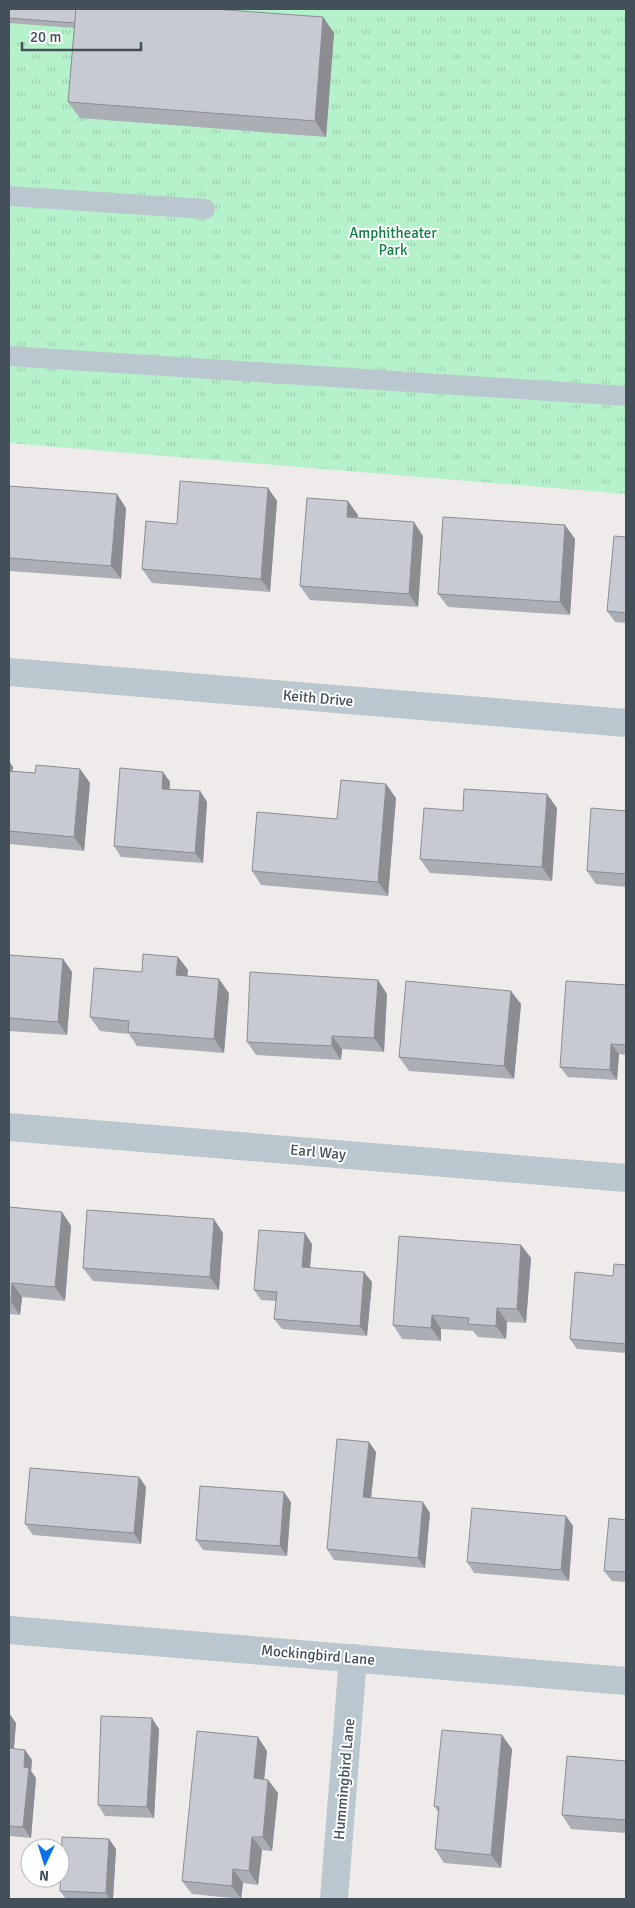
<svg xmlns="http://www.w3.org/2000/svg" width="635" height="1908" viewBox="0 0 635 1908" font-family="Signika,sans-serif">
  <style>
    .park { fill: url(#park-tufts) }
    .lines { fill: none; stroke-linecap: round; stroke-linejoin: round }
    .lane { stroke: #bbc7cf; stroke-width: 20 }
    .street { stroke: #bbc7cf; stroke-width: 28 }
    .wall { fill: #abaeb5 }
    .shaded-wall { fill: #8b8d93 }
    .building { fill: #c7cad2; stroke: #8b8d93 }
    .labels { text-anchor: middle; dominant-baseline: central; stroke-width: 4; stroke-linejoin: round; paint-order: stroke }
    .park-label { font-size: 15px; fill: #107f43; stroke: #fff }
    .street-label { font-size: 15px; fill: #43505a; stroke: #fff }
  </style>
  <defs>
    <pattern id="park-tufts" width="24" height="20" patternUnits="userSpaceOnUse" patternTransform="scale(1.25)"><rect width="24" height="20" fill="#b5f1ca"/><path d="M3 7l-1-3M5 7V3M7 7l1-3M15 17l-1-3M17 17v-4M19 17l1-3" fill="none" stroke="#9dd0b0"/></pattern>
  </defs>
  <rect width="100%" height="100%" fill="#efebeb"/>
  <path class="park" d="M9,9H626V494L9,443Z"/>
  <g class="lines">
    <g class="lane">
      <path d="M9,196L205,209"/>
      <path d="M9,356L626,396"/>
    </g>
    <g class="street">
      <path d="M9,672L626,723"/>
      <path d="M9,1127L626,1178"/>
      <path d="M9,1630L626,1681"/>
      <path d="M334,1899L353,1658"/>
    </g>
  </g>
  <g class="wall">
    <path d="M9,9L323,17L334,33L326,137L80,118L68,102L74,28L9,23Z"/>
    <path d="M9,486L126,508L121,579L9,571Z"/>
    <path d="M268,488L277,501L270,592L152,583L142,569L177,524Z"/>
    <path d="M358,515L357,518L423,536L418,607L310,600L300,586Z"/>
    <path d="M626,537V623L615,622L607,611Z"/>
    <path d="M575,539L570,615L448,607L438,594Z"/>
    <path d="M9,761L13,767L12,771L35,773L80,769L90,783L84,851L9,844Z"/>
    <path d="M163,772L170,782L169,789L200,791L207,802L203,863L121,857L114,846Z"/>
    <path d="M396,798L388,896L261,885L252,871L337,819Z"/>
    <path d="M557,808L552,881L430,873L420,859L463,811Z"/>
    <path d="M626,811V887L596,884L587,871Z"/>
    <path d="M9,955L63,959L72,972L67,1035L9,1031Z"/>
    <path d="M178,957L188,970L187,976L229,993L224,1053L137,1046L129,1034L100,1031L90,1017L142,972Z"/>
    <path d="M626,985V1055L619,1054L617,1080L568,1077L560,1067Z"/>
    <path d="M387,994L384,1052L342,1049L341,1060L256,1055L247,1042Z"/>
    <path d="M521,1004L514,1079L409,1071L399,1057Z"/>
    <path d="M9,1207L62,1212L71,1226L65,1301L22,1297L20,1315L9,1314Z"/>
    <path d="M223,1233L219,1290L93,1281L83,1268Z"/>
    <path d="M312,1244L310,1268L372,1282L367,1336L282,1329L274,1319L276,1301L261,1300L254,1290Z"/>
    <path d="M521,1245L531,1258L526,1323L507,1322L506,1339L478,1337L473,1331L441,1329V1341L402,1339L393,1325Z"/>
    <path d="M626,1265V1353L577,1349L570,1339L613,1276Z"/>
    <path d="M376,1452L371,1498L430,1513L425,1568L334,1560L327,1549Z"/>
    <path d="M139,1477L146,1487L141,1544L33,1535L25,1524Z"/>
    <path d="M291,1502L287,1556L203,1550L196,1540Z"/>
    <path d="M566,1516L573,1526L569,1581L474,1573L467,1562Z"/>
    <path d="M626,1520V1582L612,1581L604,1571Z"/>
    <path d="M9,1713L16,1723L14,1749L25,1750L32,1760L31,1771L36,1778L31,1838L9,1836Z"/>
    <path d="M159,1729L154,1818L105,1816L98,1805Z"/>
    <path d="M512,1749L501,1868L444,1863L435,1849L438,1812L434,1806Z"/>
    <path d="M267,1751L264,1779L268,1780L278,1793L272,1851L262,1850L258,1885L243,1883L241,1899L192,1894L182,1881Z"/>
    <path d="M626,1761V1833L571,1829L562,1815Z"/>
    <path d="M109,1839L116,1849L113,1899H66L60,1891Z"/>
  </g>
  <g class="shaded-wall">
    <path d="M323,17L334,33L326,137L315,121Z"/>
    <path d="M268,488L277,501L270,592L261,579Z"/>
    <path d="M117,494L126,508L121,579L111,566Z"/>
    <path d="M348,501L358,515L356,531L347,517Z"/>
    <path d="M414,522L423,536L418,607L409,594Z"/>
    <path d="M565,525L575,539L570,615L560,602Z"/>
    <path d="M9,761L13,767L11,784L9,781Z"/>
    <path d="M80,769L90,783L84,851L74,837Z"/>
    <path d="M163,772L170,782L169,799L162,789Z"/>
    <path d="M386,784L396,798L388,896L378,882Z"/>
    <path d="M200,791L207,802L203,863L195,853Z"/>
    <path d="M547,794L557,808L552,881L542,867Z"/>
    <path d="M178,957L188,970L186,989L176,975Z"/>
    <path d="M63,959L72,972L67,1035L58,1022Z"/>
    <path d="M219,979L229,993L224,1053L214,1039Z"/>
    <path d="M378,980L387,994L384,1052L374,1038Z"/>
    <path d="M511,991L521,1004L514,1079L504,1066Z"/>
    <path d="M332,1036L342,1049L341,1060L332,1046Z"/>
    <path d="M611,1044L619,1054L617,1080L610,1070Z"/>
    <path d="M62,1212L71,1226L65,1301L55,1287Z"/>
    <path d="M214,1219L223,1233L219,1290L210,1277Z"/>
    <path d="M305,1233L312,1244L309,1277L302,1267Z"/>
    <path d="M521,1245L531,1258L526,1323L517,1309Z"/>
    <path d="M364,1272L372,1282L367,1336L360,1326Z"/>
    <path d="M12,1283L22,1297L20,1315L11,1302Z"/>
    <path d="M497,1308L507,1322L506,1339L496,1326Z"/>
    <path d="M432,1315L441,1329V1341L431,1328Z"/>
    <path d="M369,1442L376,1452L370,1507L363,1497Z"/>
    <path d="M139,1477L146,1487L141,1544L134,1533Z"/>
    <path d="M284,1492L291,1502L287,1556L280,1546Z"/>
    <path d="M423,1502L430,1513L425,1568L418,1558Z"/>
    <path d="M566,1516L573,1526L569,1581L561,1570Z"/>
    <path d="M9,1713L16,1723L13,1758L9,1752Z"/>
    <path d="M152,1718L159,1729L154,1818L147,1807Z"/>
    <path d="M502,1735L512,1749L501,1868L491,1855Z"/>
    <path d="M258,1737L267,1751L263,1792L254,1778Z"/>
    <path d="M25,1750L32,1760L31,1771L36,1778L31,1838L23,1827L24,1767Z"/>
    <path d="M268,1780L278,1793L272,1851L263,1837Z"/>
    <path d="M252,1837L262,1850L258,1885L249,1871Z"/>
    <path d="M109,1839L116,1849L113,1899H110L106,1893Z"/>
    <path d="M233,1869L243,1883L241,1899L232,1886Z"/>
  </g>
  <g class="building">
    <path d="M9,9H76L75,23L9,18Z"/>
    <path d="M76,9H213L323,17L315,121L68,102Z"/>
    <path d="M180,481L268,488L261,579L142,569L146,521L177,524Z"/>
    <path d="M9,486L117,494L111,566L9,558Z"/>
    <path d="M307,498L348,501L347,517L414,522L409,594L300,586Z"/>
    <path d="M443,517L565,525L560,602L438,594Z"/>
    <path d="M614,536L626,537V613L607,611Z"/>
    <path d="M36,765L80,769L74,837L9,831V771L35,773Z"/>
    <path d="M120,768L163,772L162,789L200,791L195,853L114,846Z"/>
    <path d="M341,780L386,784L378,882L252,871L257,812L337,819Z"/>
    <path d="M464,789L547,794L542,867L420,859L424,808L463,811Z"/>
    <path d="M591,808L626,811V874L587,871Z"/>
    <path d="M143,954L178,957L176,975L219,979L214,1039L128,1032L129,1021L90,1017L94,968L142,972Z"/>
    <path d="M9,955L63,959L58,1022L9,1018Z"/>
    <path d="M250,972L378,980L374,1038L332,1036V1046L247,1042Z"/>
    <path d="M406,981L511,991L504,1066L399,1057Z"/>
    <path d="M566,981L626,985V1045L611,1044L610,1070L560,1067Z"/>
    <path d="M9,1207L62,1212L55,1287L12,1283L11,1302L9,1301Z"/>
    <path d="M87,1210L214,1219L210,1277L83,1268Z"/>
    <path d="M259,1230L305,1233L302,1267L364,1272L360,1326L274,1319L277,1292L254,1290Z"/>
    <path d="M399,1236L521,1245L517,1309L497,1308L496,1326L468,1324L469,1318L432,1315L431,1328L393,1325Z"/>
    <path d="M614,1264L626,1265V1344L570,1339L575,1272L613,1276Z"/>
    <path d="M337,1439L369,1442L363,1497L423,1502L418,1558L327,1549Z"/>
    <path d="M30,1468L139,1477L134,1533L25,1524Z"/>
    <path d="M200,1486L284,1492L280,1546L196,1540Z"/>
    <path d="M472,1508L566,1516L561,1570L467,1562Z"/>
    <path d="M609,1518L626,1520V1572L604,1571Z"/>
    <path d="M101,1716L152,1718L147,1807L98,1805Z"/>
    <path d="M442,1730L502,1735L491,1855L435,1849L439,1807L434,1806Z"/>
    <path d="M197,1731L258,1737L254,1778L268,1780L263,1837H252L249,1871L233,1869L232,1886L182,1881Z"/>
    <path d="M9,1748L25,1750L24,1767L29,1768L23,1827L9,1826Z"/>
    <path d="M567,1756L626,1761V1820L562,1815Z"/>
    <path d="M62,1837L109,1839L106,1893L60,1891Z"/>
  </g>
  <g class="labels">
    <g class="park-label">
      <text x="393" y="233">Amphitheater<tspan x="393" dy="17">Park</tspan></text>
    </g>
    <g class="street-label">
      <text transform="translate(318 698) rotate(5)">Keith Drive</text>
      <text transform="translate(318 1152) rotate(5)">Earl Way</text>
      <text transform="translate(318 1655) rotate(5)">Mockingbird Lane</text>
      <text transform="translate(344 1779) rotate(-85)">Hummingbird Lane</text>
    </g>
  </g>
  <rect width="635" height="1908" fill="none" stroke="#43505a" stroke-width="20"/>
  <g transform="translate(45 1863) rotate(184)"><circle r="24" fill="#ffffff" stroke="#b4b9bd"/>
  <path d="M0-4L9 19L0 12L-9 19Z" fill="#0c73e7"/>
  <text y="-8" font-size="14" font-weight="bold" text-anchor="middle" fill="#43505a">N</text>
  </g>
  <path d="M22 42v8h119v-8" fill="none" stroke="#43505a" stroke-width="2.5"/>
  <text x="30" y="42" font-size="15" fill="#43505a" stroke="#ffffff" stroke-width="4" paint-order="stroke">20 m</text>
</svg>
